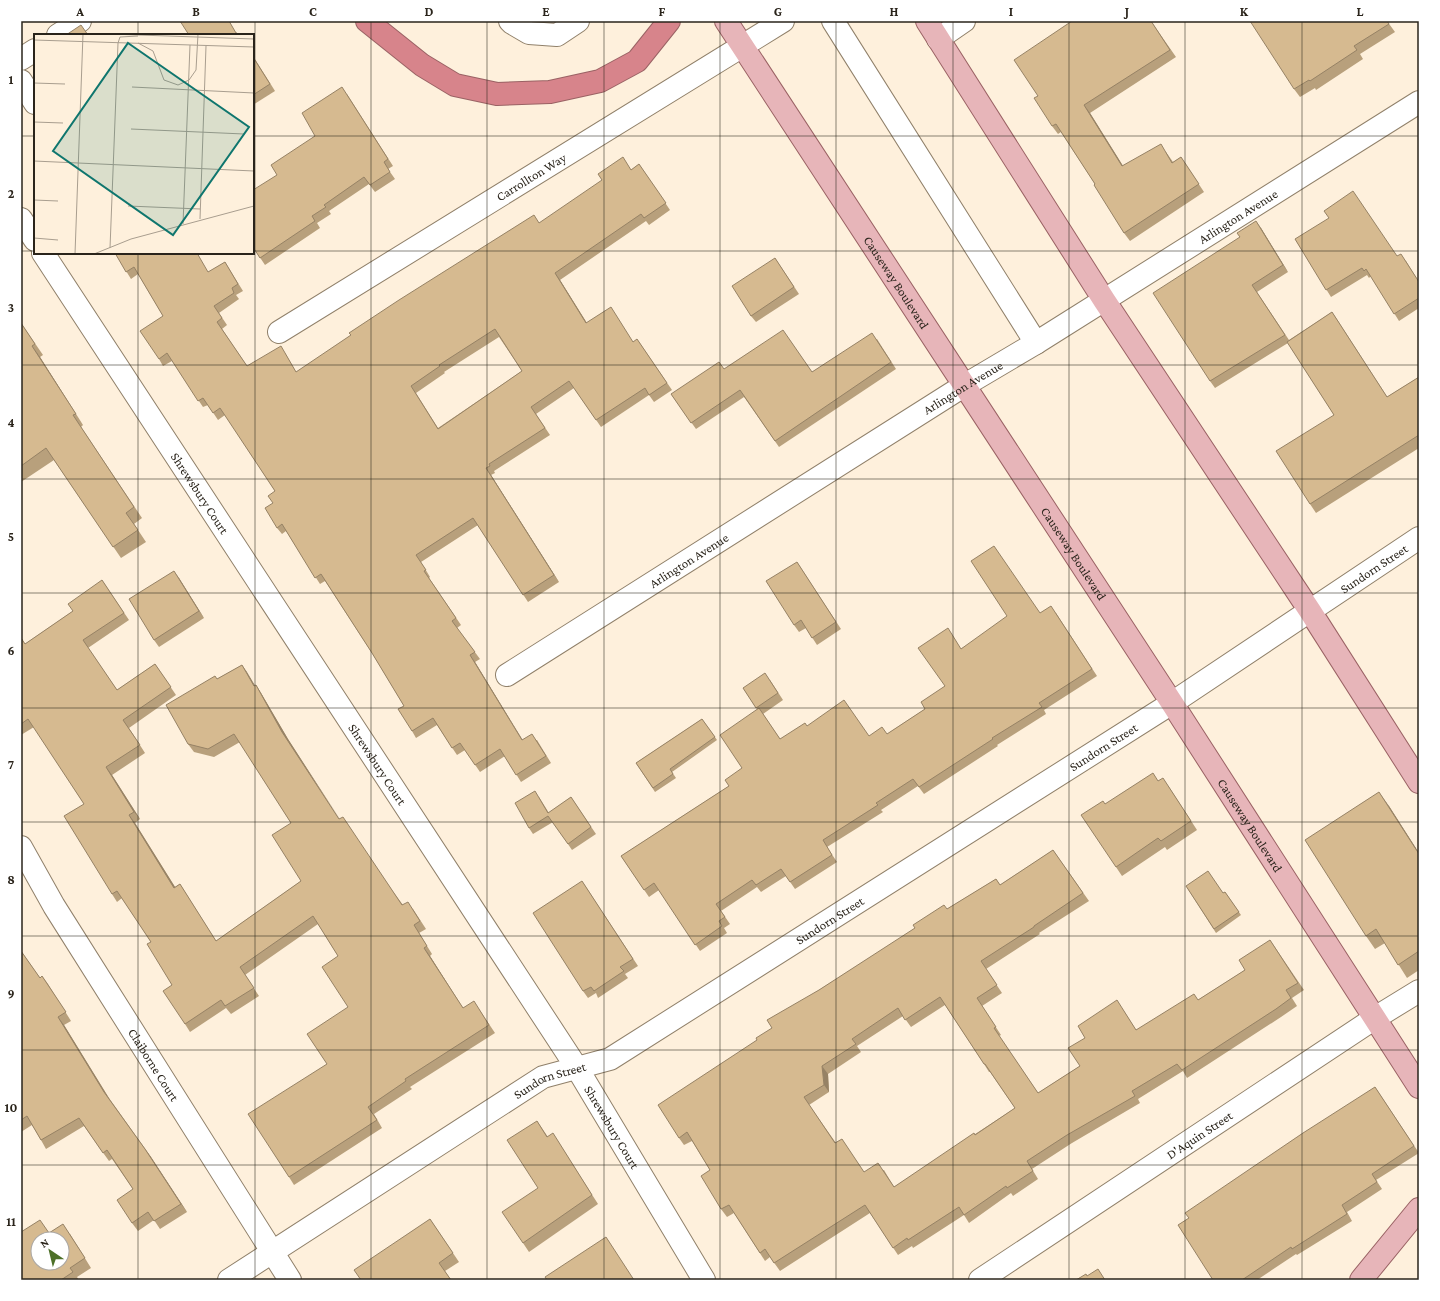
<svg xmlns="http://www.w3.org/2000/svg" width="1440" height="1301" viewBox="0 0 1440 1301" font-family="'Crimson Pro',serif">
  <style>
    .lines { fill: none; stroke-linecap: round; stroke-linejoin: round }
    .minor-casing { stroke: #90806a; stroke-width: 24 }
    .major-casing { stroke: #9a6264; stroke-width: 24 }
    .highway-casing { stroke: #9a6264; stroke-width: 24 }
    .minor { stroke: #fff; stroke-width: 22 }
    .major { stroke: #e7b5b9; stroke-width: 22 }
    .highway { stroke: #d7848b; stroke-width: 22 }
    .wall { fill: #b8a07c; fill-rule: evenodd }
    .shaded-wall { fill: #968265 }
    .building { fill: #d6ba90; stroke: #968265; fill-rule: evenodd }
    .grid { fill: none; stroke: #2a241b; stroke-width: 1; stroke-opacity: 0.55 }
    .labels { text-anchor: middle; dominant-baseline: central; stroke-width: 3.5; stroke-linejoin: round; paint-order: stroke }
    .street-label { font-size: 13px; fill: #2a241b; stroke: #fff }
    .inset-road { fill: none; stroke: #a99e8f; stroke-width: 1 }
    .view { fill: #0f766e; fill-opacity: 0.15; stroke: #0f766e; stroke-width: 2 }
    .inset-edge { fill: none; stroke: #2a241b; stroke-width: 2 }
    .neatline { fill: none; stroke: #2a241b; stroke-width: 1.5 }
    .grid-label { font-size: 13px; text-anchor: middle; font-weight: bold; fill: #2a241b }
  </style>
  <rect width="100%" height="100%" fill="#fef0dc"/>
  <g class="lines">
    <defs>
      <g id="minor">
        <path d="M510,21L512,23L529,33L557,35L578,21"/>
        <path d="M833,21L1036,343"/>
        <path d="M58,35L80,21"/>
        <path d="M938,39L964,21"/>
        <path d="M21,59L35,50"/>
        <path d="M21,81L35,103"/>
        <path d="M21,219L35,240"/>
        <path id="s1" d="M43,253L577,1068L704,1280"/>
        <path id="s2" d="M279,332L783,21"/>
        <path id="s3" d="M507,675L965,385L1036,343L1419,102"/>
        <path id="s4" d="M21,847L54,906L290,1280"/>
        <path id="s5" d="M229,1280L543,1077L610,1059L1172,703L1419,538"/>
        <path id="s6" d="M980,1280L1375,1018L1419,991"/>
      </g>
      <g id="major">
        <path id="s7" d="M726,21L1172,703L1419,1087"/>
        <path d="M927,21L1104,300L1310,611L1419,782"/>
        <path d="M1361,1280L1419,1209"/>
      </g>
      <path id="highway" d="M367,21L422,65L455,85L497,94L550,92L600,81L637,61L669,21"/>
    </defs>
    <use href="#minor" class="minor-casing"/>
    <use href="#major" class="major-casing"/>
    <use href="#highway" class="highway-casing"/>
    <use href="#minor" class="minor"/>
    <use href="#major" class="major"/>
    <use href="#highway" class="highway"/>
  </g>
  <g class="wall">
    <path d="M1151,21L1176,57L1090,113L1123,166L1166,152L1173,162L1181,157L1204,192L1130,241L1124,233L1095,184L1061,132L1058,134L1052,126Z"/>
    <path d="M1387,21L1395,32L1360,54L1363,59L1316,90L1315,88L1300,97L1294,89Z"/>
    <path d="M253,56L275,91L253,105Z"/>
    <path d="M347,94L393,166L388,169L395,179L375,192L369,184L329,211L331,214L317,223L320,228L265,265L253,247L277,175L315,136Z"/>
    <path d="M639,164L670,210L649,225L646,221L560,280L587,323L634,342L637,339L672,390L654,402L649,395L601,427L574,388L536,414L550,435L494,471L495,473L491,475L559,582L528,602L478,525L421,562L430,577L429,578L461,625L457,628L480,659L475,662L522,740H537L551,763L521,782L505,756L480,772L465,750L457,755L437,725L416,738L412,731L404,706L372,653L325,581L320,584L286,531L282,534L277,528L273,503L275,491L225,415L218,420L208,405L203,407L172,361L163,366L159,359L163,316L138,274L131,279L115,253L209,272L225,262L243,291L236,295L239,299L219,313L227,325L222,329L247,366L285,353L296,372L540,223L631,170ZM499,337L522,371L438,428L416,393L445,373L444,372Z"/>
    <path d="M1261,228L1288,272L1257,292L1289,340L1332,312L1387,397L1419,377V448L1316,513L1310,504L1334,415L1288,343L1215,388L1210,381Z"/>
    <path d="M1295,239L1397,256L1406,261L1419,282V308L1399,321L1371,276L1369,278L1367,275L1331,297Z"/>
    <path d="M775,258L799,294L756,322L751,316Z"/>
    <path d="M21,323L43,355L40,357L83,425L81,427L142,518L134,524L146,542L121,558L54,460L21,482Z"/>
    <path d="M877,339L896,369L779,447L744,397L696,429L671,394L725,369L812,372Z"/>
    <path d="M797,562L841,629L817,645L806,628L799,632L794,625Z"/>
    <path d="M179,578L204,618L159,647L154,640Z"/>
    <path d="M102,580L129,620L88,648L117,690L155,664L176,695L129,728L145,753L112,775L140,819L135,823L175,887L180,884L216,941L301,881L291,823L240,742L214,757L194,752L188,744L217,679L242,665L255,686L256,685L261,693L288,739L339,819L403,905L413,909L426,929L419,933L432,954L430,956L463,1008L479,1009L495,1033L410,1087L412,1089L374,1114L382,1128L294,1185L289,1177L327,1064L348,1007L338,956L318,924L245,975L259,996L231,1014L226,1008L190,1032L185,1024L172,985L151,942L122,898L117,902L112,894L84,804L34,727L21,735V637L25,644L73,611Z"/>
    <path d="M1040,613H1056L1097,676L1044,710L1046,714L997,745L998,746L924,794L918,786L881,810L883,812L827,847L837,862L795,889L786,876L761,892L757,887L721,911L730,924L724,928L727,933L700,951L659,890L649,897L621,856L729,786L742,768L757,709L743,688L770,680L783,700L763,714L780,739L807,726L869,736L887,734L925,709L945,686L962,648Z"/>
    <path d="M702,719L717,740L672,772L676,778L655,792L636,763Z"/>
    <path d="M1158,781L1169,787L1197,830L1167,850L1165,847L1122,876L1116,867L1106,804Z"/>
    <path d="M539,797L549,813L571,797L596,834L572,850L553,822L533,834L529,828Z"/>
    <path d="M1389,806L1419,853V970L1407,978L1385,943L1375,949L1366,936Z"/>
    <path d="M1053,850L1089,901L1039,933L1040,934L986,969L1002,993L982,1006L1001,1035L999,1036L1038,1093L1080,1066L1085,1038L1122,1008L1136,1030L1198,1000L1245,970L1270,940L1304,990L1292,998L1297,1006L1281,1017L1187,1078L1183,1071L1138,1099L1140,1103L1072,1143L1032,1169L1038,1179L1013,1196L1011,1193L969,1223L964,1215L913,1248L912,1246L898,1255L870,1213L780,1271L770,1257L765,1261L734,1213L727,1217L721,1209L710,1170L692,1141L684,1145L679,1138L757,1040L772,1028L819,990L947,909L996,879L1000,885ZM945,1005L984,1064L989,1072H990L1015,1108L894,1187L884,1170L864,1172L836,1143L809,1105L829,1092L828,1074L861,1052L857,1046L903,1016L911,1027Z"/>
    <path d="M582,881L638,966L625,974L628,978L598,998L596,993L588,998L583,991Z"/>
    <path d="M1186,886L1223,893L1225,892L1241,915L1216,933Z"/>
    <path d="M21,951L40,978L42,976L48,984L71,1021L64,1025L109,1098L151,1157L187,1212L160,1229L154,1220L138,1231L132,1223L133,1189L112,1159L109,1161L84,1126L46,1149L41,1140L32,1125L21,1132Z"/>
    <path d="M1375,1087L1419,1153L1376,1180L1382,1189L1347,1212L1352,1221L1297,1255L1296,1254L1257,1280H1213Z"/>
    <path d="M537,1121L548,1137L559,1143L598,1204L529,1252L523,1243L538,1188Z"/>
    <path d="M430,1219L459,1262L445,1271L451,1280H361Z"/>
    <path d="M49,1233L70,1234L91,1268L77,1277L79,1280H21Z"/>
  </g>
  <g class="shaded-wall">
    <path d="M1084,105L1090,113L1128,174L1122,166Z"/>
    <path d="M1256,221L1261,228L1288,272L1283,265Z"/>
    <path d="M555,273L560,280L591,330L586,323Z"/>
    <path d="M1332,312L1338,321L1393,406L1387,397Z"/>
    <path d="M32,346L40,357L83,425L76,414Z"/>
    <path d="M486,468L491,475L559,582L554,575Z"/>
    <path d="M174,571L179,578L204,618L199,611Z"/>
    <path d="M470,655L475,662L527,747L522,740Z"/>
    <path d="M242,665L247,672L260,694L254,686Z"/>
    <path d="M256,685L261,693L288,739L345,827L282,732Z"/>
    <path d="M106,767L112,775L140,819L134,812Z"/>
    <path d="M1379,792L1389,806L1419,853V854Z"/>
    <path d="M129,815L135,823L180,895L174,888Z"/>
    <path d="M424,948L430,956L468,1016L463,1008Z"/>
    <path d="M58,1017L64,1025L110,1100L104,1092Z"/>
    <path d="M822,1066L828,1074L829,1092L824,1085Z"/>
    <path d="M145,1149L151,1157L187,1212L181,1204Z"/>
  </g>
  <g class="building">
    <path d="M180,21H229L236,33H237L239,35H189Z"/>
    <path d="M1072,21H1151L1170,50L1084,105L1122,166L1161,144L1172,163L1181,157L1199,184L1124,233L1094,185L1095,184L1056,124L1052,126L1034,98L1038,96L1014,60Z"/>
    <path d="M1250,21H1387L1389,24L1354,46L1357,50L1310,81L1309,80L1294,89Z"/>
    <path d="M81,25L88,35H66Z"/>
    <path d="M253,57L270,84L253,95Z"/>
    <path d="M342,87L388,159L384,162L390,172L370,185L364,177L324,205L326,207L312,216L315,221L260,258L253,247V190L277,175L271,165L315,136L302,113Z"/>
    <path d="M623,157L631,170L639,164L666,203L644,218L641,214L555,273L586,323L611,307L633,342L637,339L667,383L649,395L645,388L596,420L569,381L531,407L545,428L489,464L490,466L486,468L554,575L523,595L473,518L416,555L426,570L424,571L456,618L452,621L475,652L470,655L522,740L532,734L546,756L516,775L500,749L475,765L460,743L452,748L433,718L412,731L398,709L404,706L372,653L321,574L315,578L282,524L277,528L265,508L273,503L268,496L275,491L220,408L213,413L203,398L198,401L167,353L159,359L140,331L163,316L134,267L126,272L115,253H197L208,272L225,262L238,284L232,288L234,293L214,306L222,318L217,322L247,366L281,346L296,372L351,335L349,333L399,300L534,215L539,223L602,180L598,174ZM495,329L522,371L438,429L411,386L440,366L439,365Z"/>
    <path d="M1353,191L1397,256L1401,254L1419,282V298L1394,314L1366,269L1364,271L1362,268L1326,290L1295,239L1329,218L1324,211Z"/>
    <path d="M1256,221L1283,265L1252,285L1285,335L1210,381L1153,293L1240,237L1237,233Z"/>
    <path d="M775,258L794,287L751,316L732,286Z"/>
    <path d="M1332,312L1387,397L1419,377V435L1310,504L1276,451L1334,415L1287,342Z"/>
    <path d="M21,323L35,344L32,346L76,414L73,415L134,507L126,513L138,530L113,547L46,448L21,466Z"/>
    <path d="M783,330L812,372L872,333L891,362L775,441L740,390L691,423L671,394L719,362L724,369Z"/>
    <path d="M994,546L1040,613L1051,606L1092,669L1039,703L1042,707L992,738L993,739L919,787L913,779L876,803L878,805L823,840L832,855L790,882L781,869L756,885L752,880L716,904L725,917L719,921L722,926L695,945L654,883L644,890L621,856L729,786L725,780L742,768L720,735L759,708L780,739L805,723L807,726L844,700L869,736L882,727L887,734L925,709L921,702L945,686L918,648L948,628L961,649L1007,616L971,561Z"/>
    <path d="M797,562L836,622L812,638L801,620L794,625L766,581Z"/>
    <path d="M174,571L199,611L154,640L129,599Z"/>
    <path d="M102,580L124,613L83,640L117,690L155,664L171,687L123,720L140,745L106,767L134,812L129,815L174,888L180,884L216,941L301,881L272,835L291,823L234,734L208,749L188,744L166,705L215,676L217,679L242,665L254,686L256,685L282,732L339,819L343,817L402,905L408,902L420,921L414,925L427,946L424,948L463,1008L474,1001L489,1025L405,1079L406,1081L368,1107L377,1120L289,1177L248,1114L327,1064L307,1034L348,1007L322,967L338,956L313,916L240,967L254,988L225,1006L221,1000L185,1024L163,991L172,985L147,944L151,942L117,891L112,894L64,816L84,804L28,719L21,724V638L25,644L73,611L68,604Z"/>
    <path d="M765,673L778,693L756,708L743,688Z"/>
    <path d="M702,719L715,737L670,769L673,774L653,788L636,763Z"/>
    <path d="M1153,773L1158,781L1163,778L1191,821L1161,841L1158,838L1116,867L1081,815L1103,801L1105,804Z"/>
    <path d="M535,791L548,813L571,797L591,827L568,844L548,816L529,828L515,803Z"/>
    <path d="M1379,792L1419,854V951L1398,965L1376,929L1366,936L1305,840Z"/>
    <path d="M1053,850L1083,893L1034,926V927L981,961L997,985L977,998L996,1027L994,1028L1038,1093L1080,1066L1068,1048L1085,1038L1078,1026L1117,1000L1136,1030L1194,994L1198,1000L1245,970L1239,960L1270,940L1298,983L1286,990L1291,998L1276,1009L1182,1070L1177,1064L1132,1091L1135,1096L1067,1135L1027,1161L1033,1171L1007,1188L1006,1186L964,1215L959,1207L908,1240L907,1238L893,1248L865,1205L774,1263L765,1249L760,1253L729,1205L721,1209L701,1176L710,1170L687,1132L679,1138L658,1105L757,1040L756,1038L772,1028L767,1020L819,990L915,928L913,925L944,905L947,909L996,879L1000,885ZM940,997L984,1064H985L1015,1108L975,1135L974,1133L894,1187L878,1163L864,1172L842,1139L835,1143L804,1097L824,1085L822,1066L856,1044L852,1039L898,1008L905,1020Z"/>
    <path d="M1208,871L1223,893L1225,892L1239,912L1214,929L1186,886Z"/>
    <path d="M582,881L633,959L620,967L624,971L594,991L591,987L583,991L533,913Z"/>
    <path d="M21,951L40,978L42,976L66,1012L58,1017L104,1092L145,1149L181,1204L154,1221L148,1212L132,1223L117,1200L133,1189L107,1150L103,1153L79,1118L41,1140L27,1116L21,1120Z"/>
    <path d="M1375,1087L1414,1146L1372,1174L1377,1182L1342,1205L1347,1214L1292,1249L1291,1247L1242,1280H1213L1178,1225L1189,1218L1185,1213L1303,1133Z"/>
    <path d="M537,1121L547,1137L553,1133L592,1195L523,1243L502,1212L538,1188L507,1140Z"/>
    <path d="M430,1219L453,1253L439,1263L451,1280H361L354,1270Z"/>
    <path d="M40,1220L49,1233L63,1224L85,1258L70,1268L73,1272L61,1280H21V1232ZM38,1239H62V1263H38Z"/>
    <path d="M606,1237L634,1280H547L545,1277Z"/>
    <path d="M1098,1269L1105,1280H1076L1086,1274L1087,1276Z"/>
  </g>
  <path class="grid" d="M138,21V35M255,21V1280M371,21V1280M487,21V1280M604,21V1280M720,21V1280M836,21V1280M953,21V1280M1069,21V1280M1185,21V1280M1302,21V1280M21,136H35M253,136H1419M21,251H35M253,251H1419M138,253V1280M21,365H1419M21,479H1419M21,593H1419M21,708H1419M21,822H1419M21,936H1419M21,1050H1419M21,1165H1419"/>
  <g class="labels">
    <g class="street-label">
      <text stroke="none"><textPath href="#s2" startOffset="296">Carrollton Way</textPath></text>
      <text stroke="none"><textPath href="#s3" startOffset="863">Arlington Avenue</textPath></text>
      <text stroke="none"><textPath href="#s7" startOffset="312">Causeway Boulevard</textPath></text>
      <text stroke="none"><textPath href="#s3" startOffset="539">Arlington Avenue</textPath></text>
      <text stroke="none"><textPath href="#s1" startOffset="287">Shrewsbury Court</textPath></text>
      <text stroke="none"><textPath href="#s7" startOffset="636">Causeway Boulevard</textPath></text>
      <text stroke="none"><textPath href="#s3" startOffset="215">Arlington Avenue</textPath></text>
      <text stroke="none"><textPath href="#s5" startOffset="1351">Sundorn Street</textPath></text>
      <text stroke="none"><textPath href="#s5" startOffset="1027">Sundorn Street</textPath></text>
      <text stroke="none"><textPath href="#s1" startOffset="611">Shrewsbury Court</textPath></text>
      <text stroke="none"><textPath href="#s7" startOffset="960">Causeway Boulevard</textPath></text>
      <text stroke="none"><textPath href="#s5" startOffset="703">Sundorn Street</textPath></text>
      <text stroke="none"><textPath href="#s4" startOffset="255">Claiborne Court</textPath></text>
      <text stroke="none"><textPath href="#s5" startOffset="379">Sundorn Street</textPath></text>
      <text stroke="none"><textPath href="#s1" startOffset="1043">Shrewsbury Court</textPath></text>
      <text stroke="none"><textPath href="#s6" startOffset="263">D'Aquin Street</textPath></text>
    </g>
  </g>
  <g transform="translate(34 34)">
    <rect width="220" height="220" fill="#fef0dc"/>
    <path class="inset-road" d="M76,0L220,5M0,6L220,13M104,9L119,17L130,46L144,51L155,46L162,36L164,0M0,49L31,50M98,53L220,59M0,88L29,89M97,95L210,100M0,127L220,137M0,166L24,167M94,172L166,175M166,185L172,12M149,190L156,11M0,204L24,206M76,214L84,9L86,3L104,2M41,220L49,0M60,220L97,205L220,172"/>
    <path class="view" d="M94,9L215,93L139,201L19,117Z"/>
    <rect width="220" height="220" class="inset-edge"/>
  </g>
  <rect width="1440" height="1301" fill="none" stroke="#ffffff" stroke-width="44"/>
  <g transform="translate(50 1251) rotate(325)"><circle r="19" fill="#ffffff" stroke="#aaa7a4"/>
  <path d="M0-3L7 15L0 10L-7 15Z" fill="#4d7028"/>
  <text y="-6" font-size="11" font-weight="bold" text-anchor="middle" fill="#2a241b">N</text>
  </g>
  <rect x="22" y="22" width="1396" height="1257" class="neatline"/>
  <g class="grid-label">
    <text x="80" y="16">A</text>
    <text x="196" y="16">B</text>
    <text x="313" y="16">C</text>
    <text x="429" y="16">D</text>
    <text x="546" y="16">E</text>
    <text x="662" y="16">F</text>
    <text x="778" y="16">G</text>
    <text x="894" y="16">H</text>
    <text x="1011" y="16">I</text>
    <text x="1127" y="16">J</text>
    <text x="1244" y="16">K</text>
    <text x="1360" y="16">L</text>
    <text x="11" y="84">1</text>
    <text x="11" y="198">2</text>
    <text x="11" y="312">3</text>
    <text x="11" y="427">4</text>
    <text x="11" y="541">5</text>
    <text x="11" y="655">6</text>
    <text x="11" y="769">7</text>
    <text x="11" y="884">8</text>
    <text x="11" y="998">9</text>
    <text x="11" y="1112">10</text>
    <text x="11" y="1226">11</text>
  </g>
</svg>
